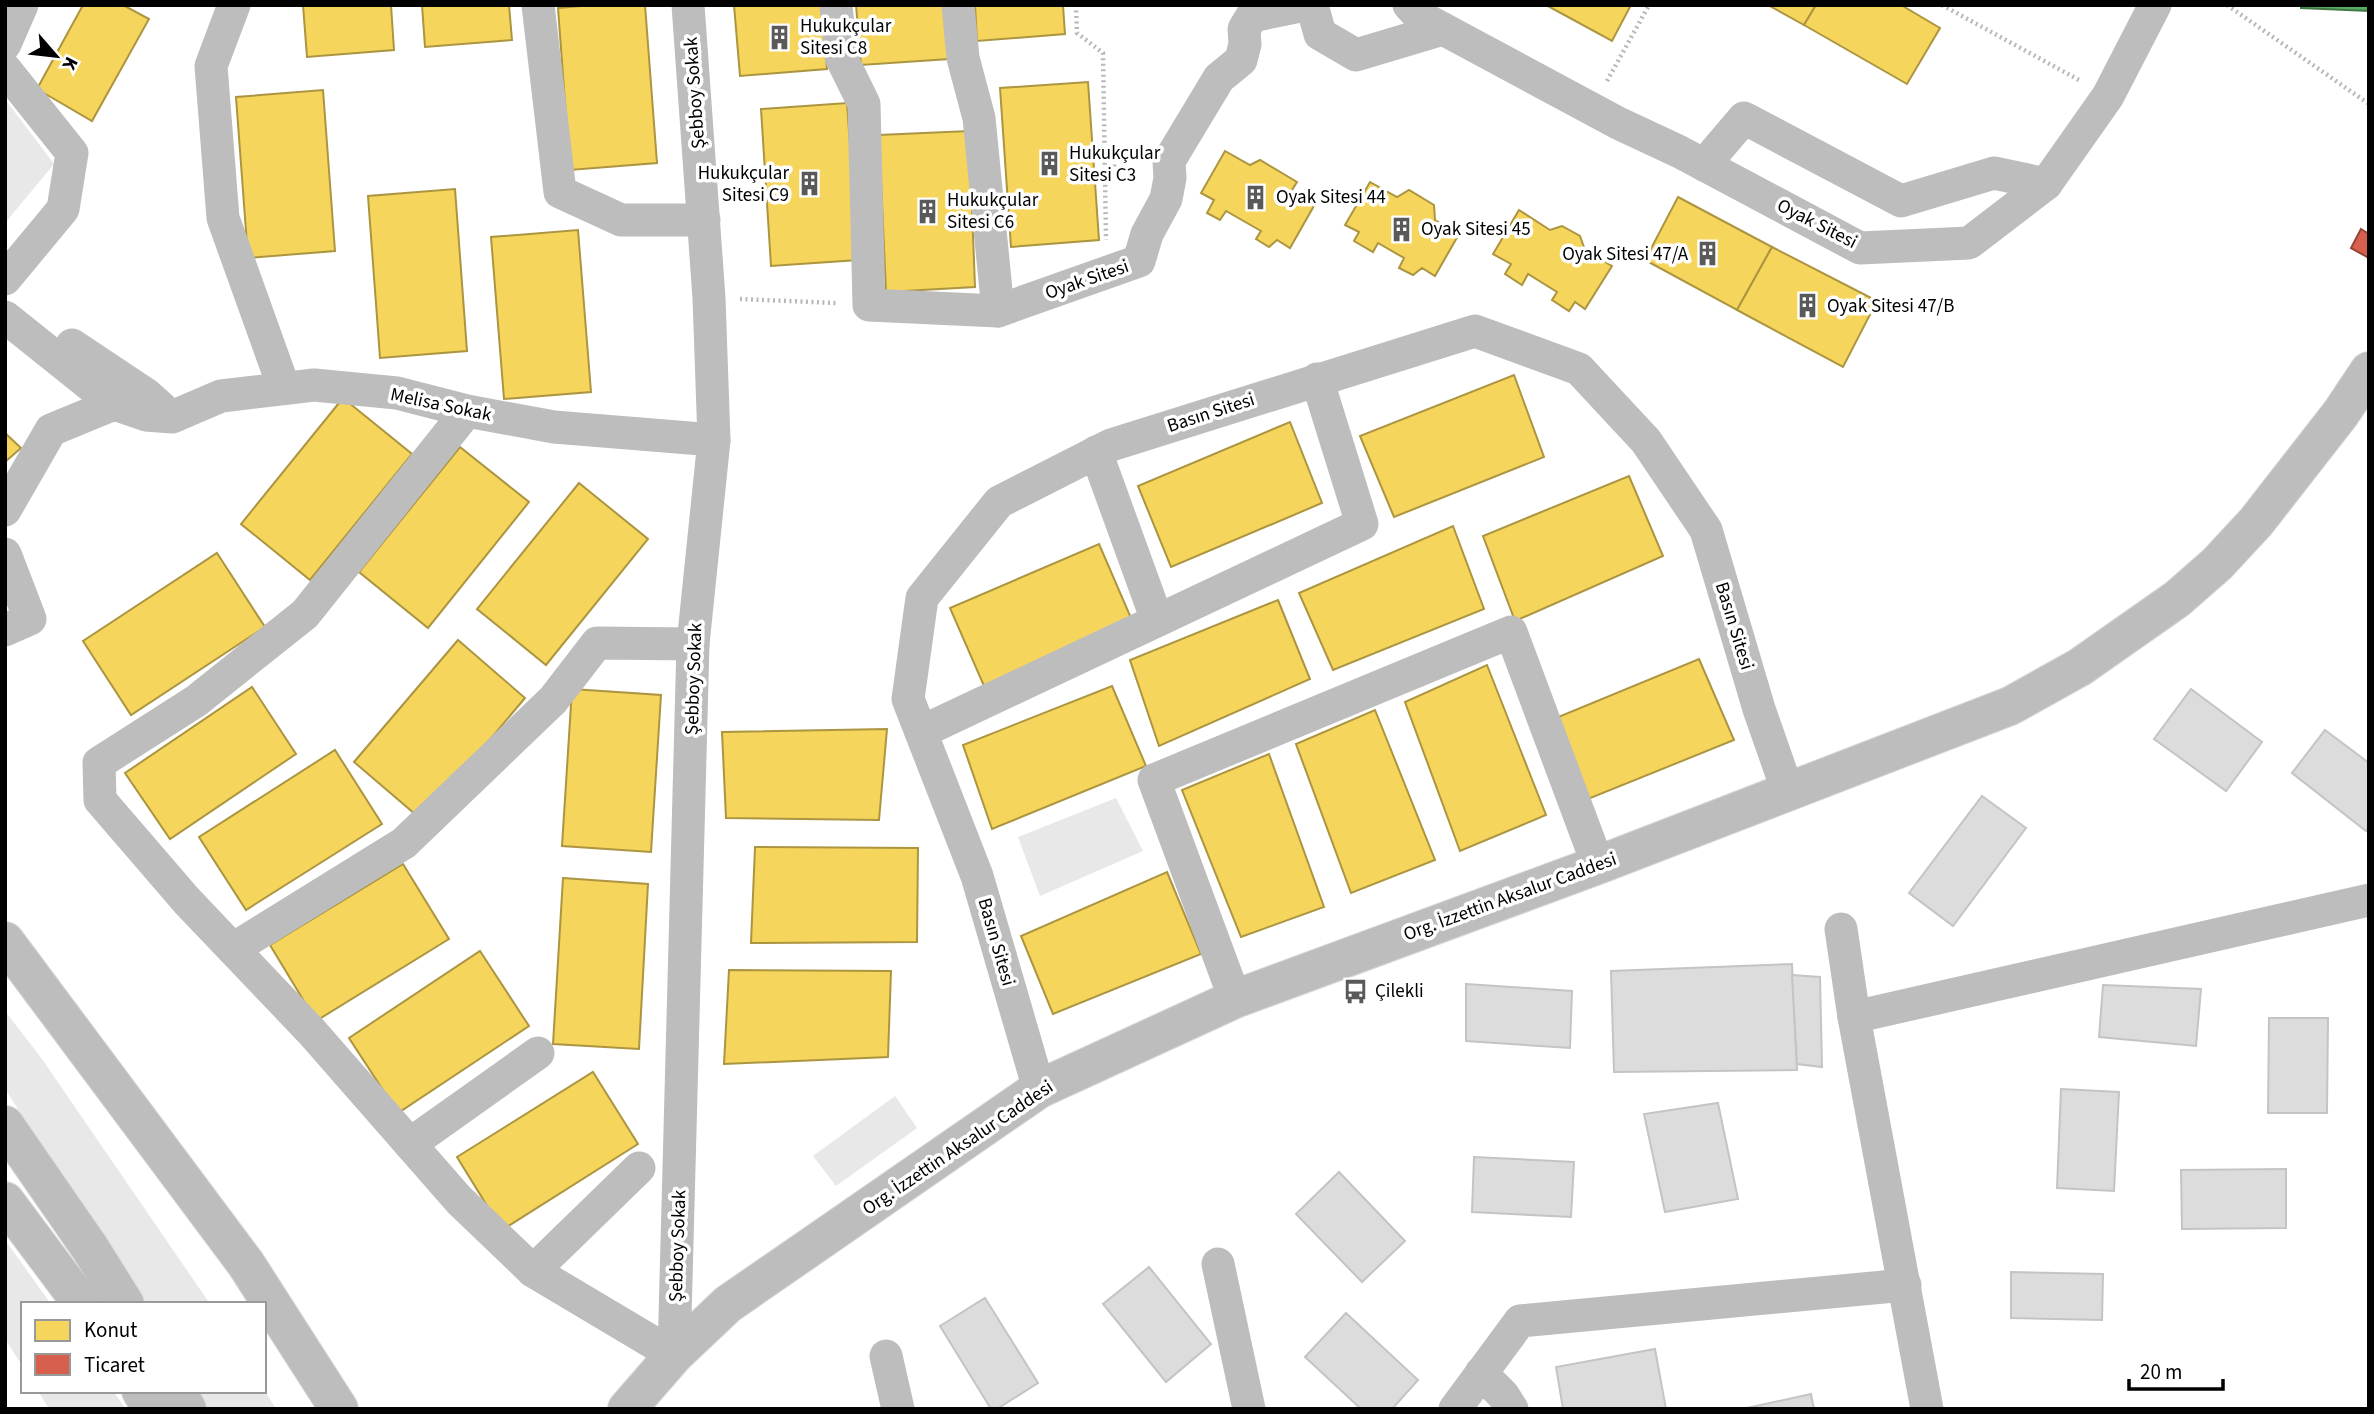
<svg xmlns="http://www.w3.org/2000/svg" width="2374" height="1414" viewBox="0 0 2374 1414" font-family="'Source Sans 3',sans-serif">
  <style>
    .green { fill: #e8e8e8 }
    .homes { fill: #f6d55c; stroke: #ac9540; stroke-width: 2 }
    .shops { fill: #d6604d; stroke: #964336; stroke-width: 2 }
    .public { fill: #5aae61; stroke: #3f7a44; stroke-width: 2 }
    .building { fill: #dcdcdc; stroke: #c4c4c4; stroke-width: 2 }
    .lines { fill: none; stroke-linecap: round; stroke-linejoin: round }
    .major-casing { stroke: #dbdbdb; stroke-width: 40 }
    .highway-casing { stroke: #dbdbdb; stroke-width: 40 }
    .path { stroke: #b8b8b8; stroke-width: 4.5; stroke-dasharray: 2 3.5; stroke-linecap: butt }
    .minor { stroke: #bdbdbd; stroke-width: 33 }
    .major { stroke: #bdbdbd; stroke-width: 38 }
    .highway { stroke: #bdbdbd; stroke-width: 38 }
    .labels { text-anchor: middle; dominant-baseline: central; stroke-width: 7; stroke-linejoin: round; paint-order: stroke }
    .poi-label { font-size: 19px; fill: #000; stroke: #fff; text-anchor: start }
    .street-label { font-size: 19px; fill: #000; stroke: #fff }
  </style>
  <rect width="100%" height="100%" fill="#fff"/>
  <g class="green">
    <path d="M5,99L54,164L5,223Z"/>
    <path d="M1116,798L1143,851L1040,896L1018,837Z"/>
    <path d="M5,1011L42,1059L210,1304H144L5,1089Z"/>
    <path d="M895,1096L917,1128L836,1186L813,1156Z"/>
    <path d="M5,1240L51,1304H23V1367L5,1339Z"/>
    <path d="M264,1389L276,1409H202L192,1391H264Z"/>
    <path d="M38,1391H113L126,1409H49Z"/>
  </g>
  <g class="homes">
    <path d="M83,5H123L149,19L92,121L37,89Z"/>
    <path d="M303,5H391L394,50L307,57Z"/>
    <path d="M422,5H509L512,40L425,47Z"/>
    <path d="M593,5H645L657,163L570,170L558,8Z"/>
    <path d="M734,5H822L827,69L740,76Z"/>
    <path d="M856,5H944L949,59L861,65Z"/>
    <path d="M975,5H1063L1065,34L977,41Z"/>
    <path d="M1546,5H1631L1612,41Z"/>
    <path d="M1768,5H1816L1804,25Z"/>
    <path d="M1816,5H1901L1940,28L1907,84L1804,25Z"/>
    <path d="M1088,82L1099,240L1011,247L1000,88Z"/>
    <path d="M323,90L335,251L248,258L236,97Z"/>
    <path d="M847,103L858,260L771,266L761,109Z"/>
    <path d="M969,131L975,287L886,292L879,135Z"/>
    <path d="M1225,151L1250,165L1260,160L1297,182L1292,190L1315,204L1290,248L1277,240L1269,247L1256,239L1261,231L1226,211L1220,220L1207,213L1214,200L1201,193Z"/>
    <path d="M1370,182L1397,197L1409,190L1434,205L1435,220L1459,234L1435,276L1422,268L1413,275L1399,268L1404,258L1378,243L1373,252L1354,241L1359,232L1345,225Z"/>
    <path d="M455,189L467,351L380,358L368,196Z"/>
    <path d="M1678,197L1772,247L1737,310L1645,260Z"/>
    <path d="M1519,210L1550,230L1562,226L1580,236L1585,250L1612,266L1585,309L1575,302L1569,311L1552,300L1557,292L1528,274L1522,285L1505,274L1511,264L1493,254Z"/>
    <path d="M578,230L591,392L504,399L491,237Z"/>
    <path d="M1772,247L1877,301L1843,367L1737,310Z"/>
    <path d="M1514,375L1544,457L1394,517L1360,436Z"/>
    <path d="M343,398L412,454L310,580L241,524Z"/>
    <path d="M1290,422L1322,503L1171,567L1138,486Z"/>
    <path d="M5,433L21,448L5,462Z"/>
    <path d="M460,447L529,502L428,628L359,572Z"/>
    <path d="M1629,476L1663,556L1515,621L1483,536Z"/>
    <path d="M579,483L648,539L546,665L477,609Z"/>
    <path d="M1453,526L1484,609L1333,670L1299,593Z"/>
    <path d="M1099,544L1134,625L984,686L950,608Z"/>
    <path d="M217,553L265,627L131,715L83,641Z"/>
    <path d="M1278,600L1310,679L1159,746L1130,660Z"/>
    <path d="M458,640L525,698L422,820L354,762Z"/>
    <path d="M1699,659L1734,740L1583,801L1551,720Z"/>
    <path d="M1487,665L1546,815L1460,851L1405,702Z"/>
    <path d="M1112,686L1146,766L992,829L963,745Z"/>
    <path d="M252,687L296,754L170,839L125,773Z"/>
    <path d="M572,689L661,695L651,852L562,846Z"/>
    <path d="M1375,710L1435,860L1351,893L1296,744Z"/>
    <path d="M887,729L879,820L726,818L722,732Z"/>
    <path d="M335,750L382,824L246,910L199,837Z"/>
    <path d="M1269,754L1324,907L1241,937L1182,790Z"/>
    <path d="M755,847L918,848L917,942L751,943Z"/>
    <path d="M403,864L449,939L316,1021L270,945Z"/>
    <path d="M1167,872L1201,954L1053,1014L1021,936Z"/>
    <path d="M563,878L648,884L639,1049L553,1044Z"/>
    <path d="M480,951L529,1026L398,1113L349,1038Z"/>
    <path d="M729,970L891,971L888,1057L724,1064Z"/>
    <path d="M593,1072L638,1144L502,1230L457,1157Z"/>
  </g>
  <path class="shops" d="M2361,229L2369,234V258L2351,248Z"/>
  <path class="public" d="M2301,5H2369V11L2301,8Z"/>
  <g class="building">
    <path d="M2191,689L2262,742L2226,791L2154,739Z"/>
    <path d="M2325,730L2369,763V827L2366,831L2292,773Z"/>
    <path d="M1982,796L2026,828L1953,926L1909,893Z"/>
    <path d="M1792,964L1797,1070L1614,1072L1611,971Z"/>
    <path d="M1792,975L1820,977L1822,1067L1797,1064Z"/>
    <path d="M1466,984L1572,991L1570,1048L1466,1041Z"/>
    <path d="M2103,985L2201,989L2196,1046L2099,1037Z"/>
    <path d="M2269,1018H2328L2327,1113H2268Z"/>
    <path d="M2061,1089L2119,1092L2114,1191L2057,1188Z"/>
    <path d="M1718,1103L1738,1199L1665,1212L1644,1114Z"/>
    <path d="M1474,1157L1574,1162L1571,1217L1472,1212Z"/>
    <path d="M2286,1169V1228L2182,1229L2181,1170Z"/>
    <path d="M1339,1172L1405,1241L1362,1282L1296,1214Z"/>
    <path d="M1149,1267L1211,1344L1166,1382L1103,1304Z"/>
    <path d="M2011,1272L2103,1274L2102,1320L2011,1318Z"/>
    <path d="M985,1298L1038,1383L997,1409H991L940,1326Z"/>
    <path d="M1346,1313L1418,1380L1392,1409H1361L1305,1357Z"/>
    <path d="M1655,1349L1666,1409H1563L1556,1367Z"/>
    <path d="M1811,1394L1814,1409H1742Z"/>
  </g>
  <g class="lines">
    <defs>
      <path id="major" d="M627,1409L674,1355L728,1304L1039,1089L1235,999L1598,865L2010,706L2080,667L2177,599L2217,564L2256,522L2341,413L2369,371"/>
      <g id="highway">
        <path d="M5,941L246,1264L339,1409"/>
        <path d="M5,1125L90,1248L125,1304"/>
        <path d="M5,1201L82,1304"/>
        <path d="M141,1391L152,1409"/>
        <path d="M177,1391L187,1409"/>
      </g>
    </defs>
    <use href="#major" class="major-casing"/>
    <use href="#highway" class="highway-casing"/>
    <g class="path">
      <path d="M1076,5L1077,33L1103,53L1106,240"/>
      <path d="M1942,5L2079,80"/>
      <path d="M2227,5L2369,104"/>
      <path d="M1607,81L1649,5"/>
      <path d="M1107,176H1114V151L1139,154"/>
      <path d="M740,299L836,303"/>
    </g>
    <g class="minor">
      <path d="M234,5L211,66L223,218L284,388"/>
      <path d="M538,5L560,192L621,220H704"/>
      <path d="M836,5L841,57L864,104L869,305L998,311L1139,261L1147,234L1166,199L1170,178L1169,161L1219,78L1241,60L1245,44L1244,29L1252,16L1305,5"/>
      <path d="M958,5L963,58L979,118L998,311"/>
      <path d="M1312,5L1320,34L1356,55L1443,29"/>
      <path d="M1409,5L1419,16L1618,123L1680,152L1860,248L1969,243L2046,184L2108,96L2155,5"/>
      <path d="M5,44L22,5"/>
      <path d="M5,69L72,153L63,209L5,279"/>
      <path d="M1704,165L1744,118L1901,201L1994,173L2046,184"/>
      <path d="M5,317L114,404L146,415L172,417L221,396L314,385L397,393L467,411L554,427L714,440"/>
      <path d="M72,345L147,395L168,414"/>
      <path d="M467,411L305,614L196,701L99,763L100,800L187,901L311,1031L459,1200L533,1271L674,1355L693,644L714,440L709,298L688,5"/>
      <path d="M1096,452L1157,620"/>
      <path d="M5,510L51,430L114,404"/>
      <path d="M5,554L30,619L5,630"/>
      <path d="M921,732L1362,524L1317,379"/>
      <path d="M1841,929L1854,1017"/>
      <path d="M233,949L404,843L553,700L597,643L693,644"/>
      <path d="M1235,999L1154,780L1511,632L1598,865"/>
      <path d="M1039,1089L977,876L908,699L922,598L999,502L1111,445L1475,331L1579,369L1646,441L1706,530L1759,709L1788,792"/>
      <path d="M410,1144L538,1053"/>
      <path d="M1218,1264L1249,1409"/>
      <path d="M533,1271L639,1168"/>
      <path d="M886,1356L898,1409"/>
      <path d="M1481,1373L1503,1395L1512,1409"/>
      <path d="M1455,1409L1520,1321L1905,1285"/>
      <path d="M1927,1409L1854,1017L2369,900"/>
    </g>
    <use href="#major" class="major"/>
    <use href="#highway" class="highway"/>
  </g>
  <defs>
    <symbol id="building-bare" viewBox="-9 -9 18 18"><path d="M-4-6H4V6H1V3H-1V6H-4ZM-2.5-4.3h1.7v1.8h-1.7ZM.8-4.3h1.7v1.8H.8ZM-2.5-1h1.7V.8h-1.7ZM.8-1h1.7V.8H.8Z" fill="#595959" stroke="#fff" stroke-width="2.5" paint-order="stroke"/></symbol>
    <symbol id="bus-bare" viewBox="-9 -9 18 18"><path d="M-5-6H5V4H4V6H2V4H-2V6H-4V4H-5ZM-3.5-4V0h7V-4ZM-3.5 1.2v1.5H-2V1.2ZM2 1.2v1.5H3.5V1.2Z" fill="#595959" stroke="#fff" stroke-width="2.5" paint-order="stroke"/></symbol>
  </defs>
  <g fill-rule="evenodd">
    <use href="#building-bare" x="762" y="20" width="35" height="35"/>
    <use href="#building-bare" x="1032" y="146" width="35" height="35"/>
    <use href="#building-bare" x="792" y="166" width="35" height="35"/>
    <use href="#building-bare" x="1238" y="180" width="35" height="35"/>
    <use href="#building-bare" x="910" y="194" width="35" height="35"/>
    <use href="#building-bare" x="1384" y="212" width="35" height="35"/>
    <use href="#building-bare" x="1690" y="236" width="35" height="35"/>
    <use href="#building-bare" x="1790" y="288" width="35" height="35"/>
    <use href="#bus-bare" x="1338" y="974" width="35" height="35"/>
  </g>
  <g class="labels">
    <g class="poi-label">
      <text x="800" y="26">Hukukçular<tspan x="800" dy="22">Sitesi C8</tspan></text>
      <text x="1069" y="153">Hukukçular<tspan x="1069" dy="22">Sitesi C3</tspan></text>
      <text x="789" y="173" text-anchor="end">Hukukçular<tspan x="789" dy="22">Sitesi C9</tspan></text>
      <text x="1276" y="197">Oyak Sitesi 44</text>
      <text x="947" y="200">Hukukçular<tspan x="947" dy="22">Sitesi C6</tspan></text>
      <text x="1421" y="229">Oyak Sitesi 45</text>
      <text x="1688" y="254" text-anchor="end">Oyak Sitesi 47/A</text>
      <text x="1827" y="306">Oyak Sitesi 47/B</text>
      <text x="1375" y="991">Çilekli</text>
    </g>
    <g class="street-label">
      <text transform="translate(695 93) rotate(-94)">Şebboy Sokak</text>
      <text transform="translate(1817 224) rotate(27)">Oyak Sitesi</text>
      <text transform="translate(1087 280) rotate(-19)">Oyak Sitesi</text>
      <text transform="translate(441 405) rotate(12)">Melisa Sokak</text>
      <text transform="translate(1211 413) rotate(-18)">Basın Sitesi</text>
      <text transform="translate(1734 626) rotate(73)">Basın Sitesi</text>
      <text transform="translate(694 679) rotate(-88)">Şebboy Sokak</text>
      <text transform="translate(1510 897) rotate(-20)">Org. İzzettin Aksalur Caddesi</text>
      <text transform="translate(996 942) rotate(74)">Basın Sitesi</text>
      <text transform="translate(958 1148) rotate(-34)">Org. İzzettin Aksalur Caddesi</text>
      <text transform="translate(678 1246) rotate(-88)">Şebboy Sokak</text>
    </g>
  </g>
  <rect width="2374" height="1414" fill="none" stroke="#000000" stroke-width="14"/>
  <rect x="21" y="1302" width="245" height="91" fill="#ffffff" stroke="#999999" stroke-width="2"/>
  <rect x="35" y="1320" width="35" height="21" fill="#f6d55c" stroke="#999999" stroke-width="2"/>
  <text x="84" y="1337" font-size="21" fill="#000000">Konut</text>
  <rect x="35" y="1354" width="35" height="21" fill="#d6604d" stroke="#999999" stroke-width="2"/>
  <text x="84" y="1372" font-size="21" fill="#000000">Ticaret</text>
  <g transform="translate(56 56) rotate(118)" stroke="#ffffff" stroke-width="5" paint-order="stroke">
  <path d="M0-5L12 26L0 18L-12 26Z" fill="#000000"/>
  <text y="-10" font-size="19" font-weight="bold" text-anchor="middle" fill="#000000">K</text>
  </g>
  <path d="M2129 1379v10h94v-10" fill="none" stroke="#000000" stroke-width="3.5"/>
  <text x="2140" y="1379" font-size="21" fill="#000000" stroke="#ffffff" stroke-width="5" paint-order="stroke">20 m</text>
</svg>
